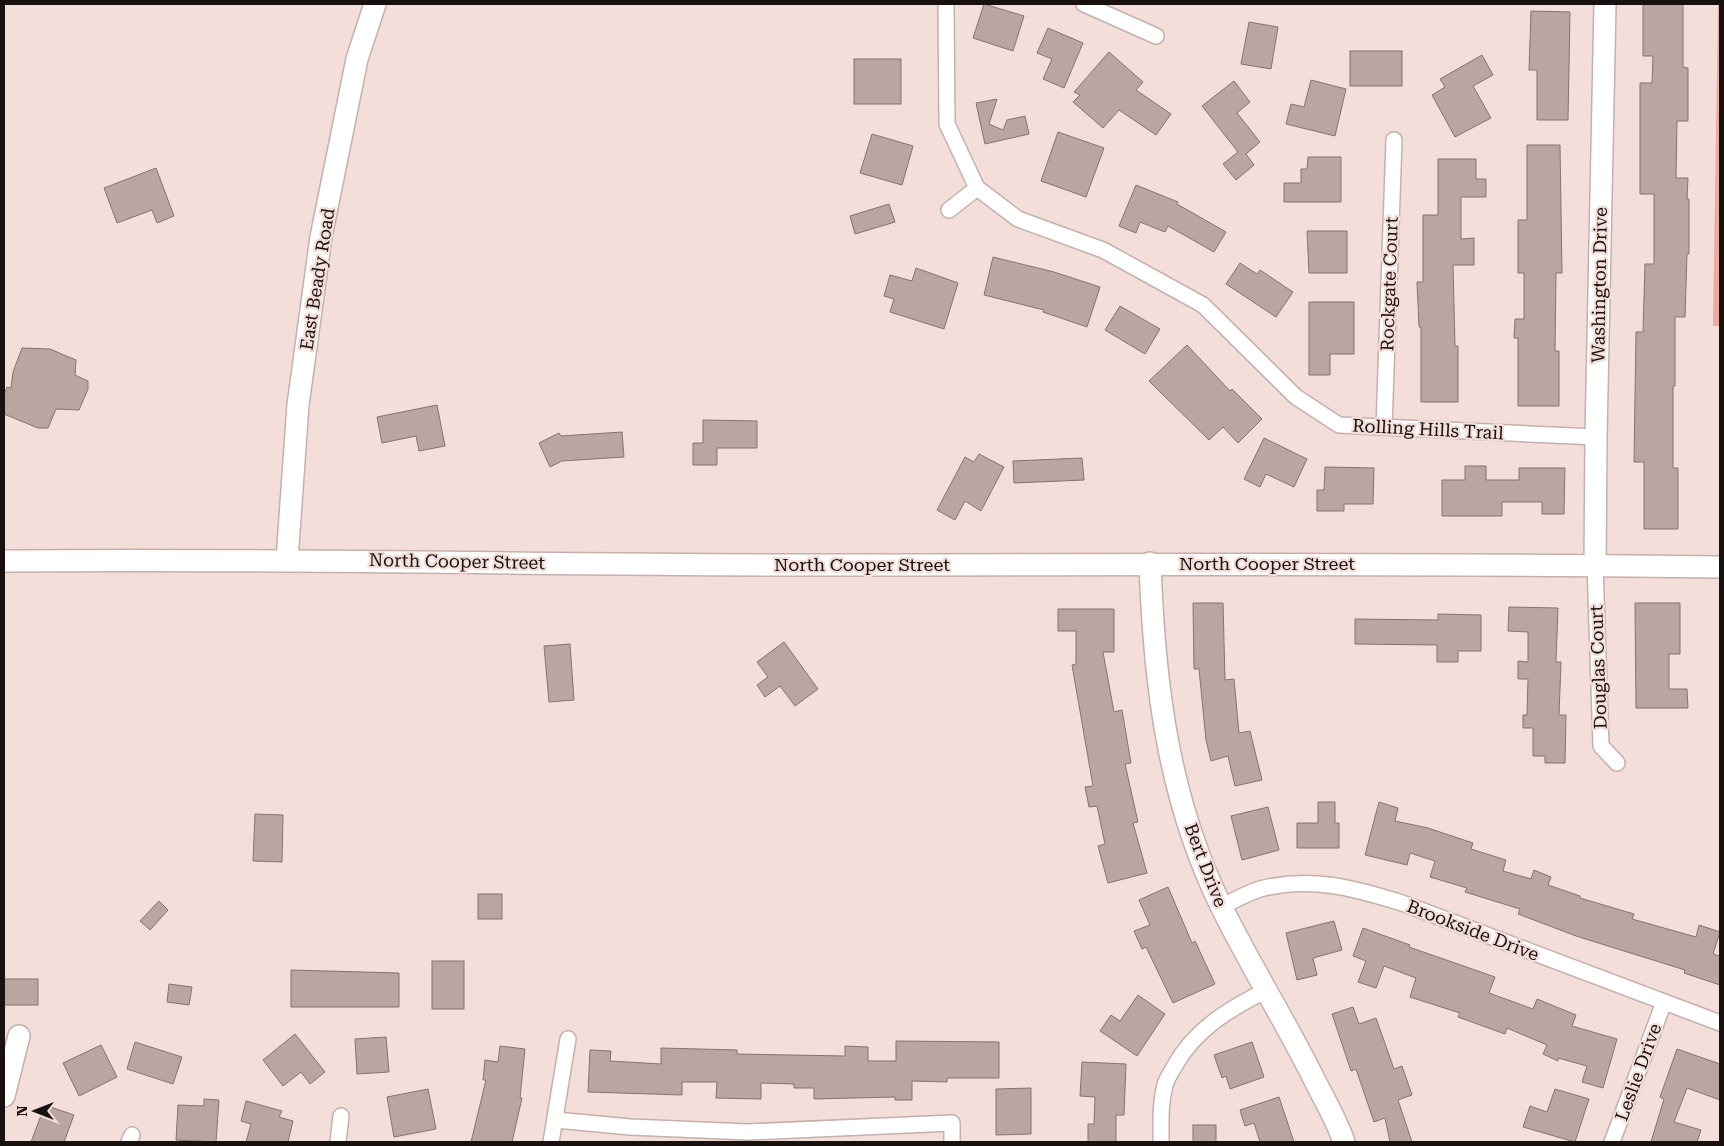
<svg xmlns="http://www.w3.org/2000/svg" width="1724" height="1146" viewBox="0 0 1724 1146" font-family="'Roboto Serif',serif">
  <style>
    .grass { fill: #e9ac9d }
    .building { fill: #baa5a0; stroke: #86736e }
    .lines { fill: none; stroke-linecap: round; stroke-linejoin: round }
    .street-casing { stroke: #c5b0ab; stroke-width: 18 }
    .secondary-casing { stroke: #c5b0ab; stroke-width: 24 }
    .street { stroke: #fff; stroke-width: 15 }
    .secondary { stroke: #fff; stroke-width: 21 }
    .labels { text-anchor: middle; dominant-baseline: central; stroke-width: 4.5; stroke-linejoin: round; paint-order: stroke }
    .street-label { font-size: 18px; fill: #18110f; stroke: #f4ded9 }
  </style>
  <rect width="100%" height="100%" fill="#f4ded9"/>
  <path class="grass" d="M1718,4H1720V326H1713Z"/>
  <g class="building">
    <path d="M984,4L1024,16L1013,51L973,38Z"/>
    <path d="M1643,4H1683V67L1688,68V121H1677L1676,178H1688L1687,199H1689V254H1687L1685,317H1675V386H1673V468H1678V529H1644V462H1634L1636,332H1643L1645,264H1654V194H1640V83H1652L1653,56H1643Z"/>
    <path d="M1531,11L1570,12L1568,120H1537V70H1529Z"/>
    <path d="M1249,22L1278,27L1271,69L1241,64Z"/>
    <path d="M1048,28L1083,43L1064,88L1043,79L1052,59L1037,53Z"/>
    <rect x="1350" y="51" width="52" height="35"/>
    <path d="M1109,52L1143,82L1136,90L1171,114L1156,135L1119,110L1103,128L1073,102L1080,95L1074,92Z"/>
    <path d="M1482,55L1493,75L1473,86L1491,118L1455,137L1432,95L1445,87L1440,79Z"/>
    <rect x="854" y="59" width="47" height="45"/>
    <path d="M1311,80L1346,89L1335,136L1286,124L1291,104L1304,107Z"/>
    <path d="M1234,81L1250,102L1237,113L1260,142L1246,154L1254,165L1236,180L1223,164L1238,152L1202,106Z"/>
    <path d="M997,99L989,124L1003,130L1007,120L1025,116L1029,134L985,144L976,103Z"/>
    <path d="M1058,132L1104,148L1086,197L1041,181Z"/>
    <path d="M872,134L913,146L902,185L860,173Z"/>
    <path d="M1527,145H1560L1562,273H1556L1555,351H1559V406H1518V338H1514L1515,319H1524V273H1518V220H1527Z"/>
    <path d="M1308,157H1341V202H1284V183H1301V169H1307Z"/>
    <path d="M1438,159H1476V179H1486V197H1461V239L1474,238V265H1453L1455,346H1458V402H1421V327H1419L1417,282H1423V215H1438Z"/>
    <path d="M156,168L174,216L157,223L152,210L117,223L104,188Z"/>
    <path d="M1136,185L1178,202L1177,204L1226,232L1214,252L1168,226L1165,232L1140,222L1136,233L1119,226Z"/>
    <path d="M889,204L895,222L855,234L850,216Z"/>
    <path d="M1307,231H1347V273H1309Z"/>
    <path d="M993,257L1054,272L1100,287L1087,327L1043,312L1044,310L984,295Z"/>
    <path d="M1240,263L1257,274L1260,270L1293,292L1276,317L1226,284Z"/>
    <path d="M916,268L958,283L944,329L890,312L894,299L884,296L890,275L912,281Z"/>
    <path d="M1309,302H1354V354H1330V375H1309Z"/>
    <path d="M1120,306L1160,329L1145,354L1105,330Z"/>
    <path d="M1187,345L1230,391L1232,389L1262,419L1238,443L1223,427L1209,440L1149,381Z"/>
    <path d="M22,348L50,349L76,360L75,375L88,381V389L79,410L56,409L48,428H38L4,414V394L7,387L11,388L13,372Z"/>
    <path d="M437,405L445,446L419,451L416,436L382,443L377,417Z"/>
    <path d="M703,420L757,421V448H717V465H693V443H703Z"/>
    <path d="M622,432L624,457L562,461L550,467L539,443L559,433L561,436Z"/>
    <path d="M1264,438L1307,459L1294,487L1266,474L1260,487L1244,479Z"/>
    <path d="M979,454L1004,467L981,511L965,501L955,520L937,510L965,457L974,462Z"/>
    <path d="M1082,458L1084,480L1014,483L1013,461Z"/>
    <path d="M1465,466H1486V480H1519V468H1565L1564,514H1542V502H1502V516H1442V480H1465Z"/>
    <path d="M1325,467L1374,468L1373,504H1344V511H1317V490H1324Z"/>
    <path d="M1193,603H1223L1225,680L1234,679L1239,733L1250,731L1262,780L1235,786L1228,756L1211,761L1206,740L1199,669H1194Z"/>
    <path d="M1635,603H1680V654H1669V689H1687L1688,708H1636Z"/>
    <path d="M1509,607L1558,608L1556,662H1561L1559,715H1566L1565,763H1545V756H1533V728H1523V715H1527L1528,679H1518V661L1528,662V632L1508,631Z"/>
    <path d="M1058,609H1114V652H1103L1114,712L1122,710L1131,763L1125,764L1138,822L1133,823L1147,873L1108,883L1098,846L1105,844L1097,806L1089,807L1085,787L1093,786L1072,665L1076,664V631H1058Z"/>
    <path d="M1438,614L1481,615V651H1458V662H1437V645L1355,644V619L1438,620Z"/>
    <path d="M784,642L818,689L795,706L780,686L765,697L757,685L768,677L757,662Z"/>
    <path d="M570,644L574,700L549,702L544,646Z"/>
    <path d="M1318,802H1335V823H1339V848H1297V823H1318Z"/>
    <path d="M1379,802L1398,808L1395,821L1428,828L1473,843L1471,849L1506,860L1503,871L1531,879L1534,870L1551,877L1548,885L1580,896V898L1634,914L1632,919L1696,937L1699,925L1720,932L1713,954L1720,956V985L1684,973L1685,970L1576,936L1518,914L1520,909L1465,892L1467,888L1430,877L1435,861L1410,853L1407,865L1365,855Z"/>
    <path d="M1268,807L1279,850L1242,860L1231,816Z"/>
    <path d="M255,814L283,815L282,862L253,861Z"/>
    <path d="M1168,887L1192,943L1195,941L1215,984L1173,1003L1146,947L1142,949L1134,931L1150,925L1139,900Z"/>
    <rect x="478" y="894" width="24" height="25"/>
    <path d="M159,901L168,910L150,930L140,921Z"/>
    <path d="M1334,921L1342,950L1313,958L1317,975L1297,980L1286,933Z"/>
    <path d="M1363,928L1410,945L1409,947L1495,977L1489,993L1533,1009L1537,999L1576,1015L1572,1026L1617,1039L1603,1088L1582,1082L1587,1066L1558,1058V1061L1543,1054L1547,1045L1507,1028L1505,1034L1458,1017L1460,1013L1410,997L1416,978L1384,966L1376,988L1358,982L1366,961L1353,956Z"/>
    <rect x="432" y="961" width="32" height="48"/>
    <path d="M291,970L399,973V1007H291Z"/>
    <rect x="4" y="979" width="34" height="26"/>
    <path d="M169,984L192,987L189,1005L167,1002Z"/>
    <path d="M1138,995L1165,1014L1137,1056L1100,1031L1111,1015L1120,1021Z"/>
    <path d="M1353,1007L1359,1024L1376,1018L1394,1069L1402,1066L1412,1095L1398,1100L1412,1142H1390L1385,1118L1374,1122L1356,1069L1351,1071L1332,1014Z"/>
    <path d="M295,1034L325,1072L310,1084L301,1072L283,1086L263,1060Z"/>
    <path d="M386,1037L389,1072L357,1074L355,1039Z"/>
    <path d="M896,1041L999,1042V1078H947V1082L912,1081V1100H895V1097L814,1099V1088H794V1084L761,1083V1099L716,1098L717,1082H682V1095L588,1092L590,1050L611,1051L610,1061L661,1064V1048L737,1050V1054L845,1056V1046L868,1047V1061H896Z"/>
    <path d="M135,1042L182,1057L173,1084L127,1069Z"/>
    <path d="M1252,1042L1264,1077L1230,1089L1226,1076L1222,1078L1214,1055Z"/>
    <path d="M101,1045L117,1077L79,1096L63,1063Z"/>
    <path d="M500,1046L525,1049L520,1098H522L512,1142H471L486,1080H483L485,1060L498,1062Z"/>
    <path d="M1677,1049L1720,1064V1100L1687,1088L1674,1122L1701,1130L1697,1142H1651L1664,1099L1660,1097Z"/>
    <path d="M1082,1062L1126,1064L1124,1115H1116V1142H1088V1124H1094L1095,1097L1080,1096Z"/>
    <path d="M1031,1088V1134L996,1135V1089Z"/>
    <path d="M428,1089L436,1129L394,1137L387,1097Z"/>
    <path d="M1555,1089L1589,1099L1575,1142L1523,1127L1530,1106L1547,1112Z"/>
    <path d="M1279,1097L1294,1142H1260L1254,1123L1245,1126L1240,1110Z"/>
    <path d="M204,1099L219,1100L216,1142L176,1140L178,1105L204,1106Z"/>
    <path d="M246,1101L282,1111L279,1117L293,1121L288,1142H246L251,1124L241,1121Z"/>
    <path d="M45,1105L74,1115L64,1142H31Z"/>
    <rect x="1193" y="1125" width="23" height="17"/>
  </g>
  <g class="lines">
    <defs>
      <g id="street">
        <path d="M946,4L947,124L977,188L1018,219L1103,250L1203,305L1296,397L1339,425L1596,437"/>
        <path d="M1084,4L1156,36"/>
        <path d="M949,210L977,188"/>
        <path d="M1384,427L1394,140"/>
        <path d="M1595,565L1601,746L1617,763"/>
        <path d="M1221,907C1233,901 1247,893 1260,889C1311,876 1354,888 1402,903L1720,1023"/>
        <path d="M556,1120L630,1127L748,1132L952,1123V1142"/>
        <path d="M129,1142L132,1135"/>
        <path d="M338,1142L341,1116"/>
        <path d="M551,1142L568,1039"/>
        <path d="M1161,1142C1161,1123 1160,1104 1165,1085C1167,1078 1171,1073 1174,1067C1195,1029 1229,1009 1267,990"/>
        <path d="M1612,1142L1664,1002"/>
      </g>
      <g id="secondary">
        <path d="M287,560L298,405L321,237L357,59L375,4"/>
        <path d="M4,561C271,558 538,565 806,565C1111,565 1415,563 1720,567"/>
        <path d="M1150,563C1154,683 1168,799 1222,908C1251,967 1286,1022 1315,1081C1325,1101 1337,1121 1344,1142"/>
        <path d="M1595,565L1596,437L1605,4"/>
        <path d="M4,1096L19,1036"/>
      </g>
    </defs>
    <use href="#street" class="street-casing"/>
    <use href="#secondary" class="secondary-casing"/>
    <use href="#street" class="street"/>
    <use href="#secondary" class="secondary"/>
  </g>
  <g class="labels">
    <g class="street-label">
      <text transform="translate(317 279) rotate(-81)">East Beady Road</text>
      <text transform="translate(1389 284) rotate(-88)">Rockgate Court</text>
      <text transform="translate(1599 285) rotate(-89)">Washington Drive</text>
      <text transform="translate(1428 429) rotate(3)">Rolling Hills Trail</text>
      <text transform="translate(457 561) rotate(1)">North Cooper Street</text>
      <text x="1267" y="563">North Cooper Street</text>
      <text x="862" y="564">North Cooper Street</text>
      <text transform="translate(1598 667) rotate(-92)">Douglas Court</text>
      <text transform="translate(1206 865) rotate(69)">Bert Drive</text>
      <text transform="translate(1473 930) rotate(21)">Brookside Drive</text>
      <text transform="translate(1638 1072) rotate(-70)">Leslie Drive</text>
    </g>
  </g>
  <rect width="1724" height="1146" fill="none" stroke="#18110f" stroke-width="10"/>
  <g transform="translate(35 1111) rotate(270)" stroke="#f4ded9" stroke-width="4" paint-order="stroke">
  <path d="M0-4L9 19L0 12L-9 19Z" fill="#18110f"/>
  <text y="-8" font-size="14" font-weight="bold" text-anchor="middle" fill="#18110f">N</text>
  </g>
</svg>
